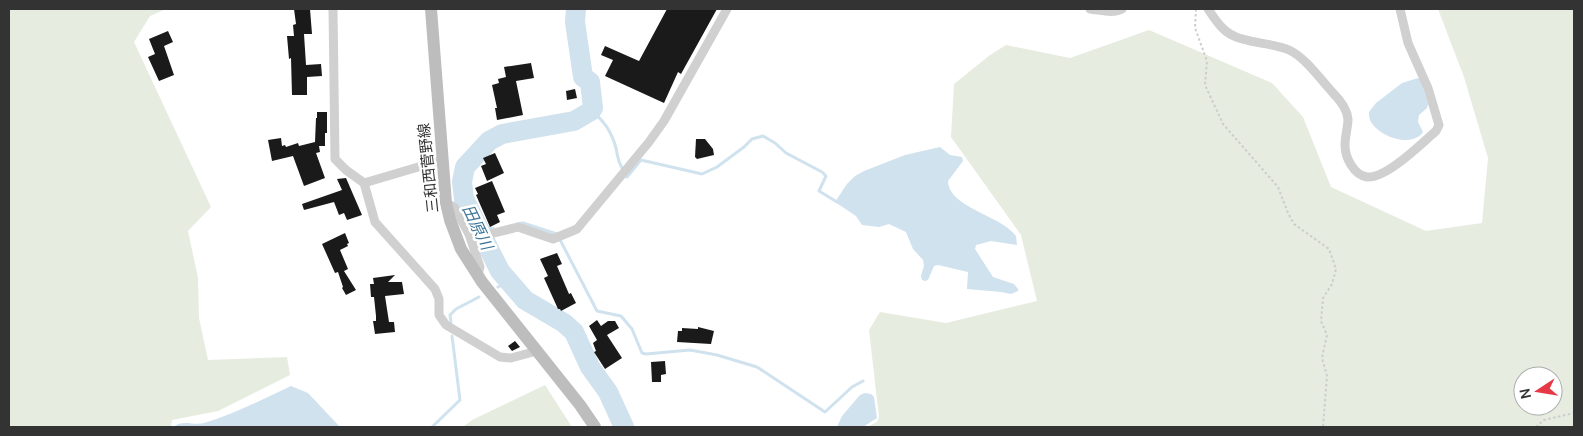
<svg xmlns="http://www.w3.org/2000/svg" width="1583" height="436" viewBox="0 0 1583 436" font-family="Manrope,'Noto Sans JP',sans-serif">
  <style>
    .green { fill: #e6ecdf; fill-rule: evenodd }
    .water { fill: #cfe2ee }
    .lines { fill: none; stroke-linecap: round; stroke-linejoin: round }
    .stream { stroke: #cfe2ee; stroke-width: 3 }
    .river { stroke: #cfe2ee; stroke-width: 20 }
    .building { fill: #1a1a1a }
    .path { stroke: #cdcdcd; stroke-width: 2; stroke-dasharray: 2.5 2.5; stroke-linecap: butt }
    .minor { stroke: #d0d0d0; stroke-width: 9 }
    .secondary { stroke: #bdbdbd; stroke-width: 12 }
    .labels { text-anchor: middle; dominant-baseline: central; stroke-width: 5; stroke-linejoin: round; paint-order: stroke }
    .street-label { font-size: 15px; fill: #333; stroke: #fff }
    .water-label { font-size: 16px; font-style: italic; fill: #3f7597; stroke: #fff }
  </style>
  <rect width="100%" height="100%" fill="#fff"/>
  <g class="green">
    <path d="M9,9H166L150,16L134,42L211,207L188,231L198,278L199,318L208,360L287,357L290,375L218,411L172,420L171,427H9Z"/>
    <path d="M1438,9H1574V427H867L877,422L879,417L869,330L880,312L946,323L1037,301L1021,235L951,137L954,84L990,55L1006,45L1070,58L1149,30L1272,83L1303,117L1331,187L1426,231L1482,223L1488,158L1464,77ZM1523,376H1553V406H1523Z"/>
    <path d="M545,385L572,427H463L472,420Z"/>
  </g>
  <g class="water">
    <path d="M1418,78L1421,80L1428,104L1427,108L1419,115L1418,122L1423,132C1411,149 1377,136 1370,120C1369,117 1369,114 1369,112L1376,103L1402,83Z"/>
    <path d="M940,147L950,155L962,157L963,161L948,181C949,208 1001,215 1016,236L1017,245L991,241L976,245L975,249L993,277L1014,284L1018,289V291L1011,294L1001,292L967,289L968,272L938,265L934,266L928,280L925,281L922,280L921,276L924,266L923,260L913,249L906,232L889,224L879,227L862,225L856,216L835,202L847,184L855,176L864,171L905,155Z"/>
    <path d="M291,386L308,393L340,427H174C182,419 195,426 204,423C234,414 263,399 291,386Z"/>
    <path d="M865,393L871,394L874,397L877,418L863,427H837L842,416L860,395Z"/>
  </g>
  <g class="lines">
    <g class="stream">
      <path d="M591,111C604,120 612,133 616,148C618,157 617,159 622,168"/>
      <path d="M626,175L627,177L641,160L702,174L717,167L744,147L752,139L763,136L775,143L786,153L822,172L826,176L819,191L837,202"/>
      <path d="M477,224L494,229"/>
      <path d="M517,224L523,223L557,234L597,311L621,316L632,329L642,353L646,354L690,350L717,355L757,367L825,412L852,387L863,381"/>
      <path d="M498,287L508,282"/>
      <path d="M451,323L450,315L456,309L479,297"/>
      <path d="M432,427L460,400L452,336"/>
    </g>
    <path class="river" d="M576,9L575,22L583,77L590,82L593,108L591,111L574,121L502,134L489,141L465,167L462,182L464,199L500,271L525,300L564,323L574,332L590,367L608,392L624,427"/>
  </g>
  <g class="building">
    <path d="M294,9H310L312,34H304L306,65L321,64L322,76L307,77V95H292L291,58L289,59L287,36H294L293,25L296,24Z"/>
    <path d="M667,9H717L681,74L678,72L664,103L605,76L613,60L601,55L605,46L639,61Z"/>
    <path d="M168,31L173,42L164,46L174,75L159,81L148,57L155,54L149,39Z"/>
    <path d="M531,63L534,78L516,81L523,115L497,120L495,108H497L492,85L499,83L498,79L506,77L504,67Z"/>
    <path d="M575,89L577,98L567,100L566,91Z"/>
    <path d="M317,112H327V133H325V146H319L320,152L316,153L325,178L304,186L293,156L272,161L268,140L281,138L282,146L285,145L286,147L298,143L299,146L315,142L316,118H317Z"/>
    <path d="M696,139H705L713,149L714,155L697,159L695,157Z"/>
    <path d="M495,153L504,173L487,181L481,166L486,164L483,158Z"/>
    <path d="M346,178L362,215L347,220L344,213L339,215L334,202L304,210L302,204L342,190L337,179Z"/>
    <path d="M492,181L505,212L497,215L500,222L490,227L476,195L478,194L475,188Z"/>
    <path d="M345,233L349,243L347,244L348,246L340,250L348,269L344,271L356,290L346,295L342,288L343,287L338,272L335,273L322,244Z"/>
    <path d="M557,253L562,264L557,266L569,294L571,293L576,303L561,311L560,309H558L544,278L548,276L540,259Z"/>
    <path d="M395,275L388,282H402L404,294L385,296L389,322H394L395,332L375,334L373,321H376V316L374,297H371L370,284H374L373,278Z"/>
    <path d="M597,320L601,326L608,321H615L619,328L607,335L622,358L605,369L594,352L596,351L593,343L597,340L589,326Z"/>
    <path d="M698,327L714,331L711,344L677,342L678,331H682V328L698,329Z"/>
    <path d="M515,341L520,347L512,351L508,346Z"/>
    <path d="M665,361L666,374L661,375V382H652L651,362Z"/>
  </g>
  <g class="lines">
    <g class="path">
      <path d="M1196,9L1195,28L1207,61L1205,85L1223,124L1278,187L1288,213L1294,224L1329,249L1336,269L1332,284L1323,298L1321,321L1327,335L1322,358L1327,376L1323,427"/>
      <path d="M1536,427L1544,420L1574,413"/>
    </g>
    <g class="minor">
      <path d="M333,9L335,159L346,170L364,183L375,222L435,289L439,299V315L446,325L500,357L511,358L537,351"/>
      <path d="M1090,9C1101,10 1112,14 1122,9"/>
      <path d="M1208,9C1215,19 1222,31 1234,36C1248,43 1273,43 1289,50C1305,57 1321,80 1333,93C1339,99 1347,109 1348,119C1348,127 1345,136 1345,145C1345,158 1354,175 1367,177C1386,179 1422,143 1436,131L1439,125L1428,88L1408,43L1400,9"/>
      <path d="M364,183L442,160"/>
      <path d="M446,203L454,207L469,234L480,267L478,274"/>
      <path d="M469,234H490L518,227L553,239L577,229L649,142L664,121L727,9"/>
    </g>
    <path class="secondary" d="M431,9L446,203L450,220L461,249L482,282L580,405L595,427"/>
  </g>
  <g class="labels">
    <g class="street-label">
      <text transform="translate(428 168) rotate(-96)">三和西菅野線</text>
    </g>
    <g class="water-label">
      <text transform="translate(478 227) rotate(64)">田原川</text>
    </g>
  </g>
  <rect width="1583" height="436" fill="none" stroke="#333333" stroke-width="20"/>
  <g transform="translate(1538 391) rotate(258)"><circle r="24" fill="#ffffff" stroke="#adadad"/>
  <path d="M0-4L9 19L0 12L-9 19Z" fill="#e63946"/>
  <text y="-8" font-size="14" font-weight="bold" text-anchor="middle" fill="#333333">N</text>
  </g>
</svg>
